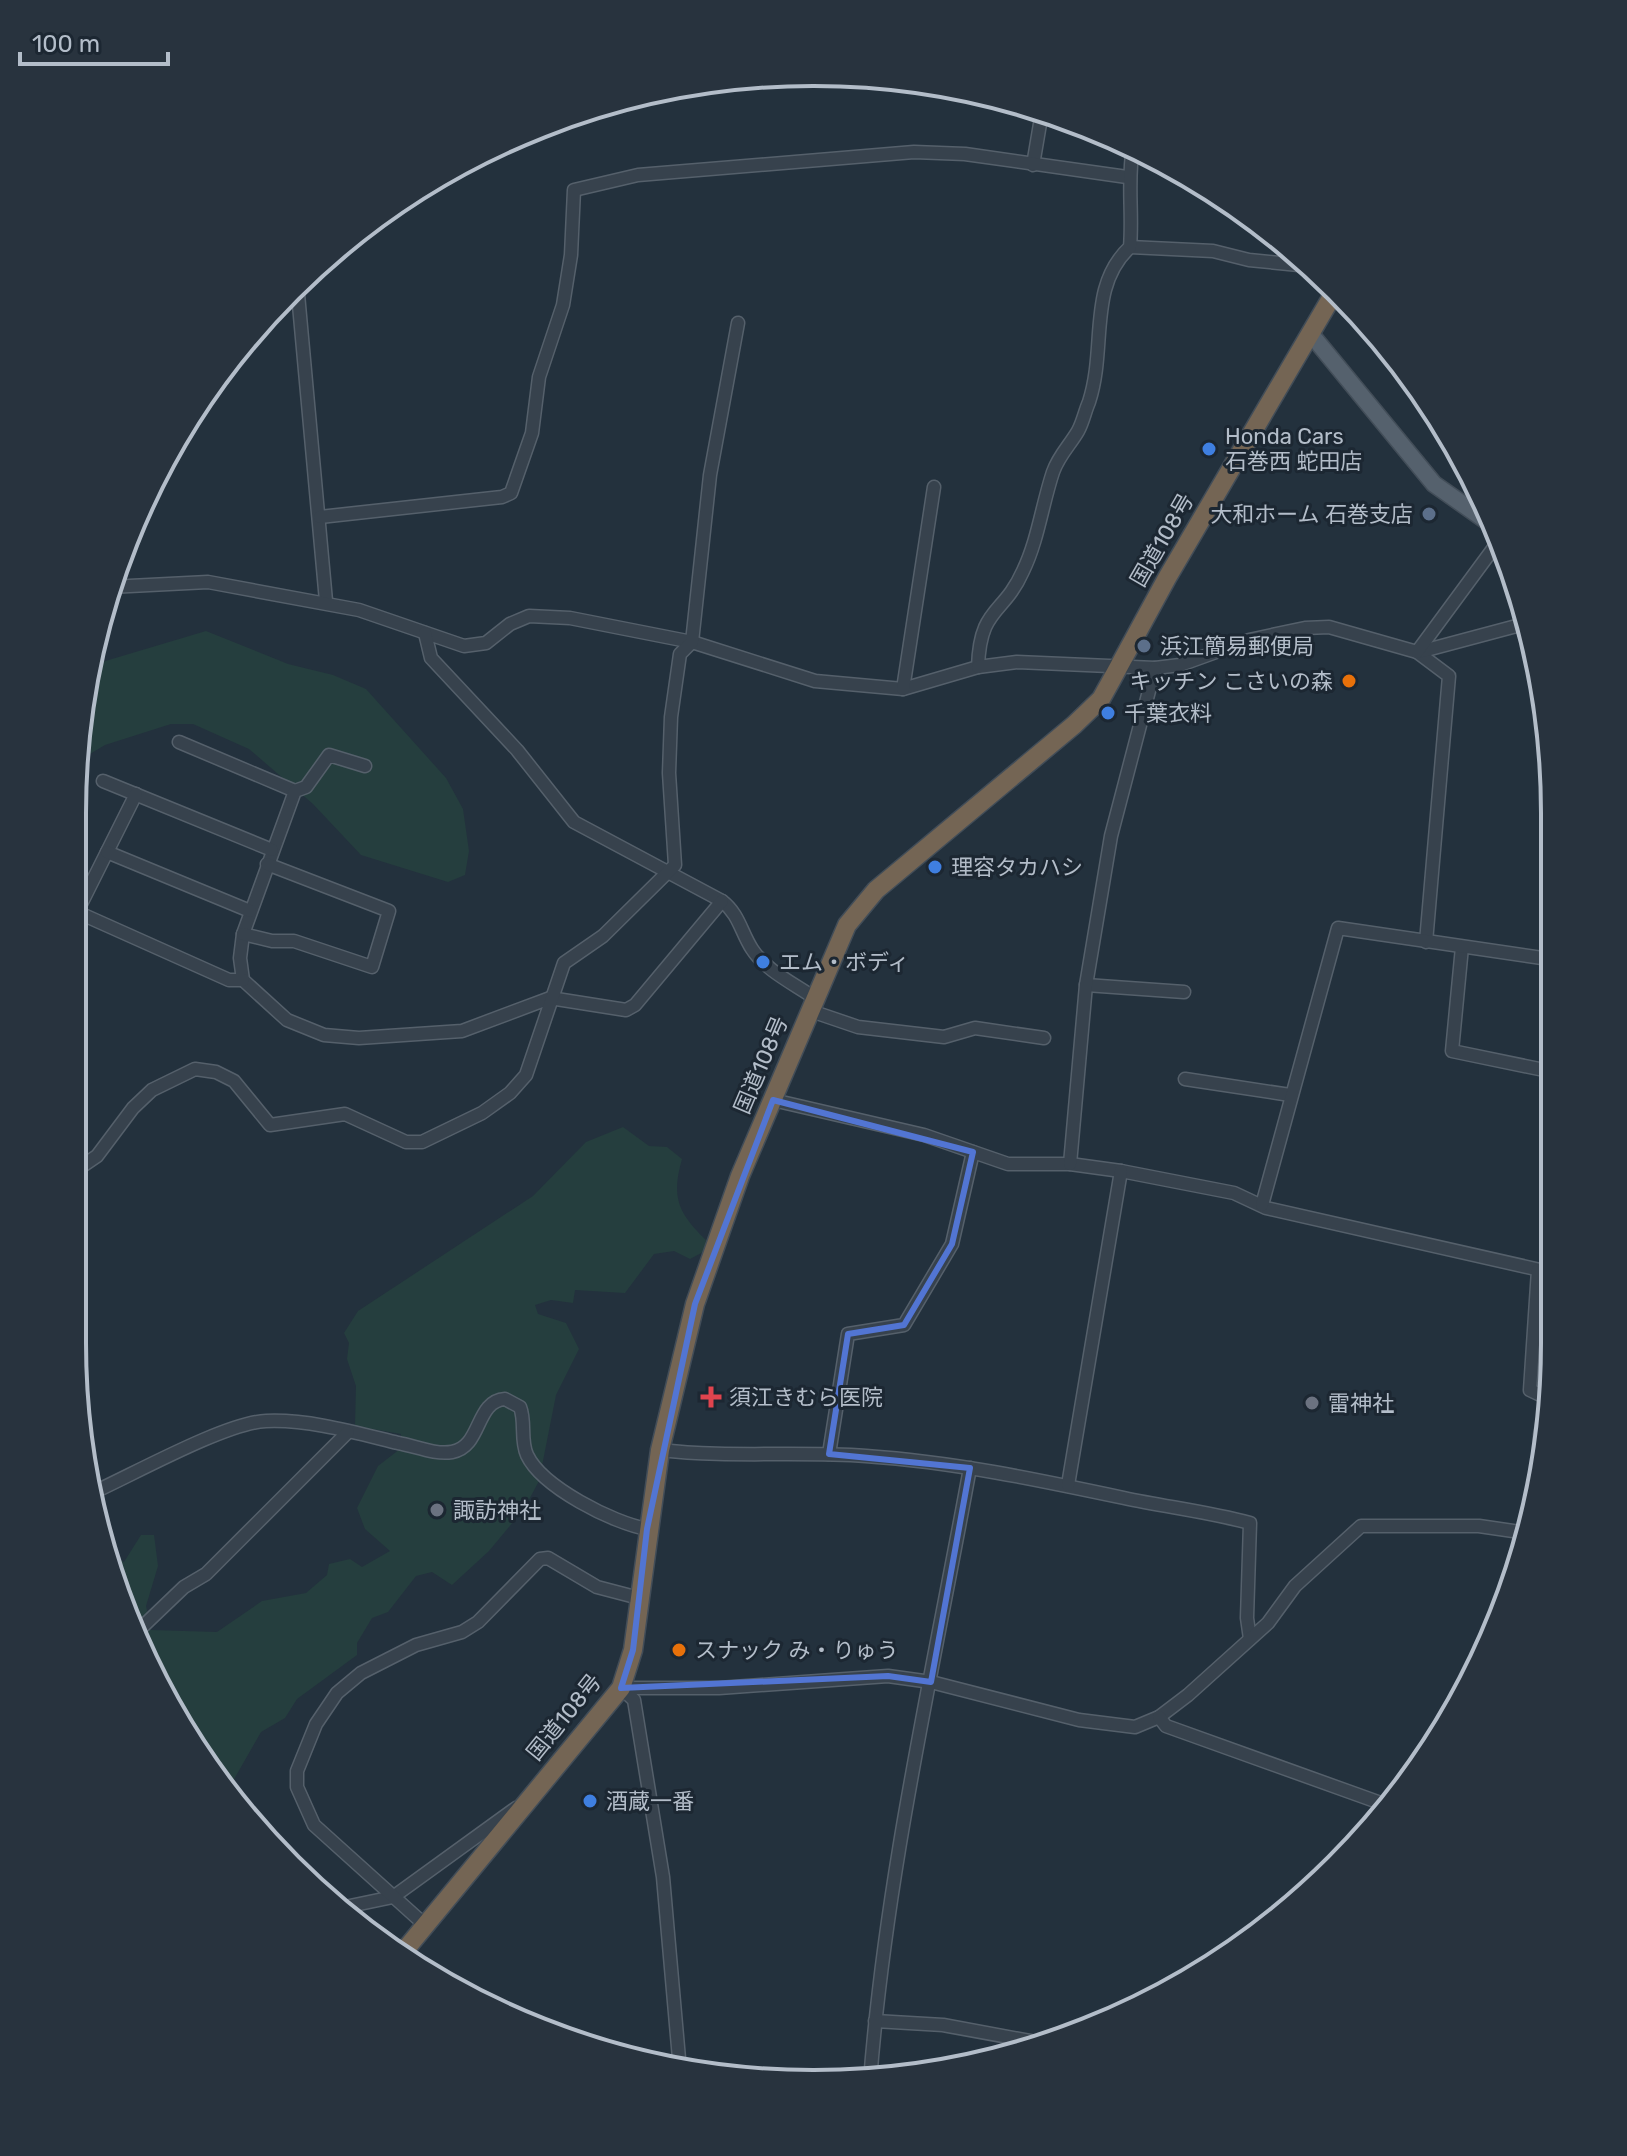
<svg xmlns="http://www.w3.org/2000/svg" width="1627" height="2156" viewBox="0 0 1627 2156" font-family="Rubik,'Noto Sans JP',sans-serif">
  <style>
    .green { fill: #253e3e }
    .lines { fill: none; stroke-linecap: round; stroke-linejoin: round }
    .minor-casing { stroke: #55606b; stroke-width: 15 }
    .major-casing { stroke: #434e59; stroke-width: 19 }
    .highway-casing { stroke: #424d58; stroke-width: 21 }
    .minor { stroke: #37424d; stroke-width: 12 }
    .major { stroke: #55616d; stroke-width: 16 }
    .highway { stroke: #746554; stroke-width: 18 }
    .marked { fill: none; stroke: #5275d3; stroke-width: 6; stroke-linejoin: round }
    .shop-dot { fill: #3f7fe0; stroke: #1c2732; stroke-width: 3 }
    .service-dot { fill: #5c6f8a; stroke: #1c2732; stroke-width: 3 }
    .food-dot { fill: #e8710a; stroke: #1c2732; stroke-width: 3 }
    .health-dot { fill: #e0444e; stroke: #1c2732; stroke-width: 3 }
    .worship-dot { fill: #6b7280; stroke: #1c2732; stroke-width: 3 }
    .labels { text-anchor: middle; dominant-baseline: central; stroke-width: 6; stroke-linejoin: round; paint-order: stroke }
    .poi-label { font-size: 22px; fill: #b3bdc9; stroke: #1c2732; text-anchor: start }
    .street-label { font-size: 22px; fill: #b3bdc9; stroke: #1c2732 }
    .rim { fill: none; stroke: #b3bdc9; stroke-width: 4 }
  </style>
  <rect width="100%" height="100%" fill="#23313d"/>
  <g class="green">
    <path d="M206,631L288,664L333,675L366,689L446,778L463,809L469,851L465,875L448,882L361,855L313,804L249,749L193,724H171L105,745L80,760L74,772L91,663L102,662Z"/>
    <path d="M623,1127L649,1146L667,1147L682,1159C671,1197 678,1213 706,1240L705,1251L690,1259L674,1251L654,1254L625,1293L575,1290L573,1303L551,1300L535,1305L538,1314L566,1323L579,1349L556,1395L539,1481L524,1509L489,1551L452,1585L432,1572L416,1576L388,1612L372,1618L357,1643V1655L297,1699L285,1718L261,1732L229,1788L172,1714L105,1552L124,1562L141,1535H154L158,1566L146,1606L151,1630L217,1632L262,1601L306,1593L327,1575L329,1564L350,1559L362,1567L390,1551L365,1529L357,1508L378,1466L400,1449L401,1434L355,1426L356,1386L347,1359L349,1343L344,1333L358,1311L533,1196L586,1142Z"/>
  </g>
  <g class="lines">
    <defs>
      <g id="minor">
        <path d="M1033,165L1042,112"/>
        <path d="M1130,247L1213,251L1249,260L1309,266"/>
        <path d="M298,294L326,601"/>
        <path d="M320,517L502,497L511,493L532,433L539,377L563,305L571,255L574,190L638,175L914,152L965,154L1127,177"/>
        <path d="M110,587L208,582L359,610L464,646L486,643L510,624L529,616L570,618L692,642L815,681L903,689L978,667C980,606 1003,616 1023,571C1038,540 1042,505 1053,472C1059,455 1070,445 1078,431C1083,422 1085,411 1089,402C1107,347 1087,287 1130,247C1133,213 1127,181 1133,147"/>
        <path d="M425,633L431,658L517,750L574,822L722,901C739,914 741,932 752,949C766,971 795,984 816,999"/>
        <path d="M1417,652L1449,676L1426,942"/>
        <path d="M1419,652L1524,624"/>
        <path d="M978,667L1017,662L1155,668L1180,665L1249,640L1305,628L1329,627L1417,652L1501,538"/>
        <path d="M903,689L934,487"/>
        <path d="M179,742L295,791"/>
        <path d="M365,766L329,755L306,787L295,791L243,934L240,958L243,980L287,1020L324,1035L359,1038L462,1031L550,998L626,1010L635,1005L722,901"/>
        <path d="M103,781L272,850"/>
        <path d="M136,794L77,912L229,980H243"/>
        <path d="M107,852L250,911"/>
        <path d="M243,934L272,941H294L372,967L389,911L267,864"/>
        <path d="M1462,947L1452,1051L1549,1071"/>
        <path d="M1086,985L1184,992"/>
        <path d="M811,1011L858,1027L944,1037L975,1028L1044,1038"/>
        <path d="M1185,1079L1290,1095"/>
        <path d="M773,1100L924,1135L1008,1164H1070L1121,1171L1234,1193L1266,1208L1549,1272"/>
        <path d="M1070,1164L1086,985L1111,836L1155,668"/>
        <path d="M72,1173L97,1156L133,1108L152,1090L195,1069L216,1072L234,1081L270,1125L345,1114L406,1142H422L482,1113L510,1093L526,1075L564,963L603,936L675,865L669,773L671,717L680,654L692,642L710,475L738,323"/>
        <path d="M1262,1205L1338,928L1549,959"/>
        <path d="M1538,1270L1530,1390L1549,1399"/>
        <path d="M660,1450C729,1458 797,1451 866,1456C954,1462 1039,1480 1124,1498C1166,1507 1209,1512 1250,1523L1247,1618L1250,1639"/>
        <path d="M829,1454L848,1334L904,1325L952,1244L973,1152"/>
        <path d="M1068,1485L1121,1171"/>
        <path d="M92,1493C132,1475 227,1422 266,1421C309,1419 357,1433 398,1443C415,1446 435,1455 452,1452C482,1447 475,1401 505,1399L520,1407C526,1422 520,1440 527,1455C542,1487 613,1523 647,1529"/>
        <path d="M139,1630L184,1587L206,1574L348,1432"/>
        <path d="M621,1688H719L888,1676L931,1682L1079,1720L1135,1727L1159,1717L1188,1695L1268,1623L1295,1586L1361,1526H1479L1527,1533"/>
        <path d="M621,1688L634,1700L663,1877L680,2070"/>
        <path d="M1159,1717L1166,1726L1389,1806"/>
        <path d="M345,1907L393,1897L516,1808"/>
        <path d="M425,1925L314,1825L297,1787V1771L316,1724L337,1693L361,1673L416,1645L462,1632L478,1622L540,1559L548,1558L597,1587L639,1598"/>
        <path d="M875,2021L943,2025L1052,2045"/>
        <path d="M870,2081C886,1875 933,1671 970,1468"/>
      </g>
      <g id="major">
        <path d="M1310,333L1434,484L1498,529"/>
        <path d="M1539,1479L1542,1435L1549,1400"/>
      </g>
      <path id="highway" d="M405,1950L621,1688L633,1650L660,1450L695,1304L740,1176L847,925L876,890L1074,725L1101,699L1111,681L1167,578L1337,288"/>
    </defs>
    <use href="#minor" class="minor-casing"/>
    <use href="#major" class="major-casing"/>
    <use href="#highway" class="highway-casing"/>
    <use href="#minor" class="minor"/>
    <use href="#major" class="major"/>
    <use href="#highway" class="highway"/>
  </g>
  <path class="marked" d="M773,1100L973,1152L952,1244L904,1325L848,1334L829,1454L970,1468L931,1682L888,1676L621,1688L633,1650L647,1529L695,1304Z"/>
  <g class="shop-dot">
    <circle cx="1209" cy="449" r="8"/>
    <circle cx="1108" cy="713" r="8"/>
    <circle cx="935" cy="867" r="8"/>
    <circle cx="763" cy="962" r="8"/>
    <circle cx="590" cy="1801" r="8"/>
  </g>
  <g class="service-dot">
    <circle cx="1429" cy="514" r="8"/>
    <circle cx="1144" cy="646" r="8"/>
  </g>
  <g class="food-dot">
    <circle cx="1349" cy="681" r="8"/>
    <circle cx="679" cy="1650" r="8"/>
  </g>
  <path class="health-dot" d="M707 1385h8v8h8v8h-8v8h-8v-8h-8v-8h8z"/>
  <g class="worship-dot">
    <circle cx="1312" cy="1403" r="8"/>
    <circle cx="437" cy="1510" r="8"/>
  </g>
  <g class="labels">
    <g class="poi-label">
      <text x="1225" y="436">Honda Cars<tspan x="1225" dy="25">石巻西 蛇田店</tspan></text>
      <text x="1413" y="514" text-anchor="end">大和ホーム 石巻支店</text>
      <text x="1160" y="646">浜江簡易郵便局</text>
      <text x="1333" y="681" text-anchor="end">キッチン こさいの森</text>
      <text x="1124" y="713">千葉衣料</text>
      <text x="951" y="867">理容タカハシ</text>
      <text x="779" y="962">エム・ボディ</text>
      <text x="729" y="1397">須江きむら医院</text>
      <text x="1328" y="1403">雷神社</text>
      <text x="453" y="1510">諏訪神社</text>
      <text x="695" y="1650">スナック み・りゅう</text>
      <text x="606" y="1801">酒蔵一番</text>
    </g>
    <g class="street-label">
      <text transform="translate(1162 540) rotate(-60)">国道108号</text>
      <text transform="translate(761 1065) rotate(-67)">国道108号</text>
      <text transform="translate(564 1717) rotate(-51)">国道108号</text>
    </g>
  </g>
  <path d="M0 0H1627V2156H0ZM813 86H814A727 727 0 0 1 1541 813V1343A727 727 0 0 1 814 2070H813A727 727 0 0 1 86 1343V813A727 727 0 0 1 813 86Z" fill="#28333e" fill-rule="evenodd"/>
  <path class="rim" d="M813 86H814A727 727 0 0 1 1541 813V1343A727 727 0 0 1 814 2070H813A727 727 0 0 1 86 1343V813A727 727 0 0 1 813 86Z"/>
  <path d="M20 52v12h148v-12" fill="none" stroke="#b3bdc9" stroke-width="4"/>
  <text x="32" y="52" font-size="24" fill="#b3bdc9" stroke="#1c2732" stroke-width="6" paint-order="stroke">100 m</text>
</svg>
